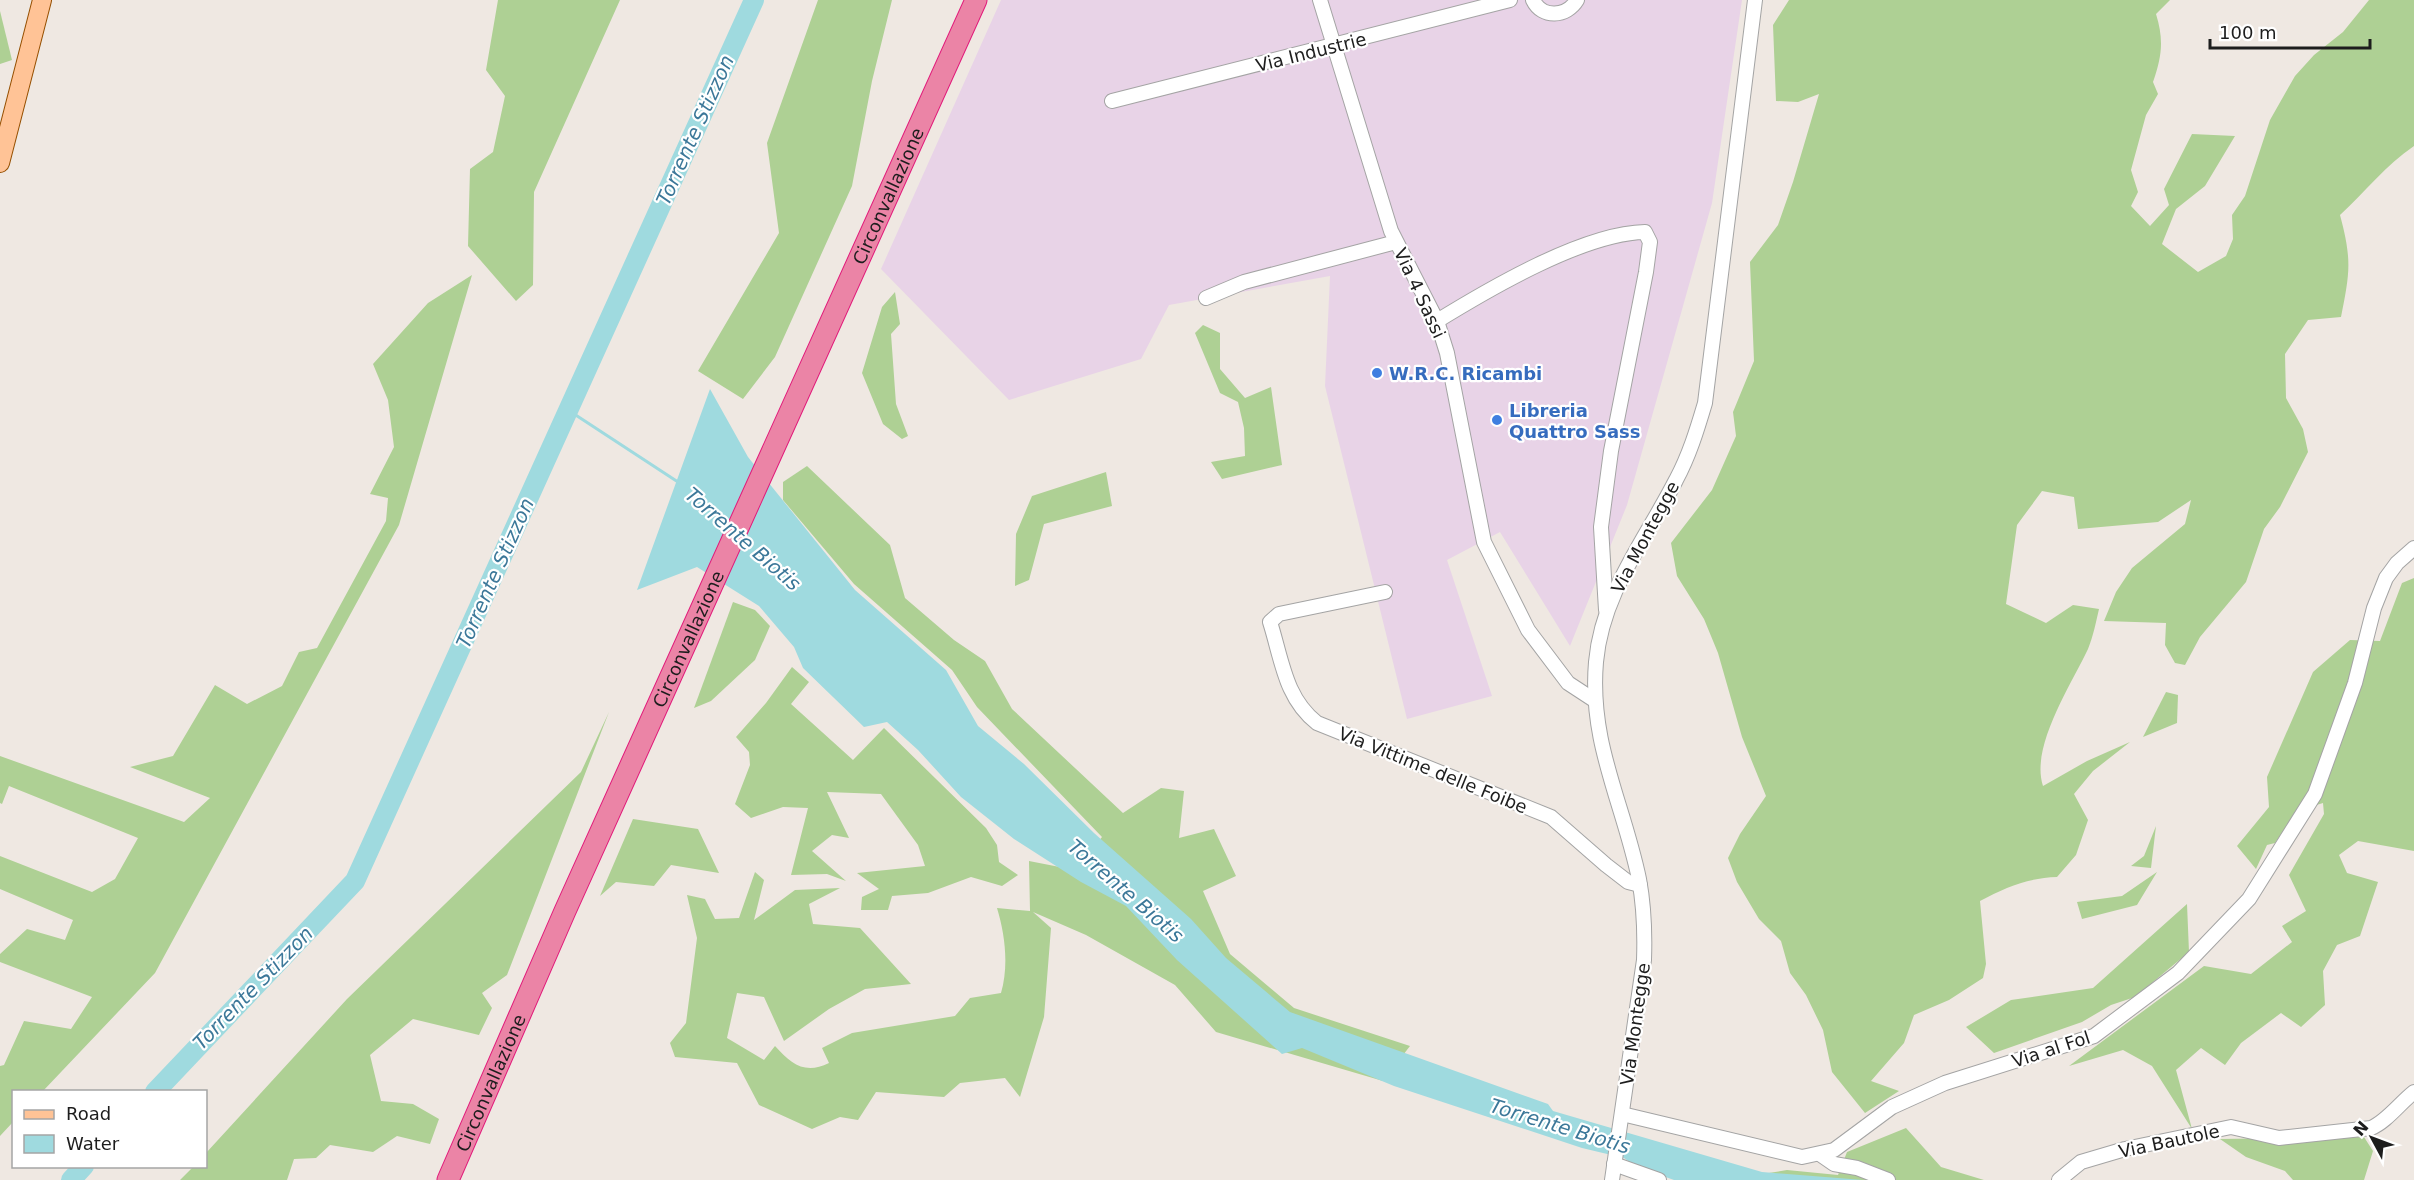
<svg xmlns="http://www.w3.org/2000/svg" width="2414" height="1180" viewBox="0 0 2414 1180" font-family="'DejaVu Sans',sans-serif">
  <style>
    .industrial { fill: #e8d3e7 }
    .forest { fill: #aed094 }
    .water { fill: #9fdadf }
    .lines { fill: none; stroke-linecap: round; stroke-linejoin: round }
    .stream { stroke: #9fdadf; stroke-width: 3 }
    .river { stroke: #9fdadf; stroke-width: 20 }
    .minor-casing { stroke: #a4a4a4; stroke-width: 16 }
    .major-casing { stroke: #954f00; stroke-width: 20 }
    .highway-casing { stroke: #e11a7a; stroke-width: 23 }
    .minor { stroke: #fff; stroke-width: 14 }
    .major { stroke: #ffc396; stroke-width: 18 }
    .highway { stroke: #eb84a6; stroke-width: 21 }
    .shop-dot { fill: #3f7fe0; stroke: #fff; stroke-width: 2 }
    .labels { text-anchor: middle; dominant-baseline: central; stroke-width: 4.5; stroke-linejoin: round; paint-order: stroke }
    .street-label { font-size: 18px; fill: #1d1d1d; stroke: #fff }
    .shop-label { font-size: 18px; font-weight: bold; fill: #366cbe; stroke: #fff; text-anchor: start }
    .water-label { font-size: 20px; font-style: italic; fill: #3c7899; stroke: #fff }
  </style>
  <rect width="100%" height="100%" fill="#efe8e2"/>
  <path class="industrial" d="M1001,0H1742L1712,203L1627,505L1570,646L1500,532L1447,560L1492,696L1407,719L1325,386L1330,276L1169,305L1141,359L1009,400L881,269Z"/>
  <g class="forest">
    <path d="M498,0H620L534,192L533,285L516,301L468,246L470,169L493,152L505,96L486,70Z"/>
    <path d="M818,0H892L872,81L852,186L775,357L743,399L698,371L779,233L767,143Z"/>
    <path d="M1789,0H2170L2156,14C2164,40 2162,56 2153,82L2158,94L2146,115L2131,170L2138,192L2131,206L2150,226L2169,205L2164,189L2192,134L2235,136L2205,186L2176,209L2162,244L2198,272L2226,256L2233,239L2232,215L2245,196L2270,120L2295,76L2314,55L2343,32L2369,0H2414V146C2386,165 2365,192 2340,215C2352,260 2350,272 2341,317L2308,320L2285,354L2286,398L2303,429L2308,452L2280,507L2264,529L2246,582L2200,637L2185,665L2175,663L2165,645L2166,623L2104,621L2116,592L2132,568L2185,524L2191,500L2158,522L2078,529L2074,497L2042,491L2017,525L2006,604L2046,623L2073,605L2099,609C2096,622 2093,637 2088,649C2071,685 2030,747 2043,786L2087,761L2130,742L2093,771L2074,794L2088,820L2076,855L2057,877C2028,878 2006,887 1980,901L1986,964L1983,978L1949,1000L1914,1015L1904,1043L1871,1081L1899,1091L1865,1113L1832,1072L1823,1030L1806,995L1790,973L1781,941L1759,919L1737,882L1728,858L1740,834L1766,796L1742,737L1718,653L1704,619L1677,576L1671,543L1712,490L1736,436L1733,412L1754,361L1750,262L1778,225L1793,182L1819,94L1798,102L1776,101L1773,25Z"/>
    <path d="M0,11L12,60L0,64Z"/>
    <path d="M472,275L399,525L155,973L43,1091L14,1092L13,1122L0,1136V1066L4,1065L24,1021L71,1029L92,997L0,962V954L27,929L65,940L73,920L0,889V856L92,892L115,879L138,838L9,786L2,804L0,803V756L184,822L210,798L130,767L173,756L215,685L247,704L282,686L299,652L317,648L386,521L388,498L370,494L394,447L388,400L373,364L428,303Z"/>
    <path d="M895,292L900,324L891,334L896,404L908,436L902,439L883,424L862,373L882,307Z"/>
    <path d="M1203,325L1220,333V369L1245,398L1271,387L1282,465L1222,479L1211,462L1245,456L1244,428L1238,402L1220,393L1195,333Z"/>
    <path d="M807,466L890,545L905,598L954,640L985,661L1012,709L1123,813L1161,788L1184,791L1179,838L1214,829L1236,876L1203,891L1230,954L1294,1008L1410,1046L1383,1081L1216,1032L1175,985L1086,935L1033,912L1051,928L1044,1017L1020,1097L1005,1078L960,1083L944,1097L876,1092L858,1120L840,1117L812,1129L759,1105L737,1063L675,1057L670,1043L686,1023L697,938L687,895L705,899L715,919L739,918L755,872L764,880L754,920L795,890L840,888L809,904L813,924L860,928L911,984L865,989L829,1009L784,1041L764,997L737,993L727,1038L764,1060L775,1046C791,1064 805,1075 829,1063L822,1048L852,1033L955,1016L970,998L1001,993C1009,966 1005,934 997,908L1030,911L1029,861L1075,870L1102,837L977,707L952,670L854,584L783,500V482Z"/>
    <path d="M1106,472L1112,506L1044,524L1029,580L1015,586L1016,534L1032,496Z"/>
    <path d="M2414,578V851L2358,841L2339,855L2347,873L2378,882L2360,936L2337,945L2323,971L2325,1005L2301,1027L2281,1013L2241,1043L2225,1065L2201,1048L2176,1070L2192,1129L2152,1066L2123,1050L2069,1066L2204,966L2251,974L2292,942L2282,926L2306,911L2289,875L2324,814L2323,803L2297,811L2275,843L2267,845L2256,869L2237,846L2269,807L2267,777L2313,672L2350,640L2380,641L2402,583Z"/>
    <path d="M733,602L755,610L770,626L755,660L711,701L694,708Z"/>
    <path d="M792,667L809,682L791,704L853,760L884,728L986,828L997,845L999,862L1018,875L1002,886L971,877L928,893L892,896L888,910H861L862,897L879,889L857,873L925,866L918,845L881,794L827,792L849,838L832,835L812,851L846,881L827,874L791,875L808,808L783,807L751,818L735,804L750,765L749,752L736,737L766,703Z"/>
    <path d="M2166,692L2178,695L2177,723L2143,737Z"/>
    <path d="M609,712L507,975L482,993L492,1008L479,1035L413,1019L370,1055L381,1101L413,1104L439,1119L430,1144L397,1136L373,1152L330,1145L316,1158L294,1159L287,1180H180L193,1167L206,1166V1153L347,999L581,772Z"/>
    <path d="M633,819L698,829L719,873L671,865L654,886L616,882L600,896Z"/>
    <path d="M2156,826L2151,868L2131,866L2144,856Z"/>
    <path d="M2157,872L2137,905L2082,919L2077,902L2122,896Z"/>
    <path d="M2187,904L2189,952L2135,997L2111,1005L2082,1022L1994,1053L1966,1027L2011,1000L2093,988Z"/>
    <path d="M1906,1128L1941,1167L1984,1180H1776L1756,1175L1787,1170L1838,1175L1847,1152Z"/>
    <path d="M2364,1137L2373,1151L2364,1180H2293L2285,1171L2246,1157L2220,1139Z"/>
  </g>
  <path class="water" d="M710,389L748,457L855,590L946,670L978,726L1024,764L1094,833L1191,919L1226,958L1290,1012L1548,1104L1553,1111L1762,1172L1863,1180H1674L1635,1166L1624,1158L1582,1148L1394,1086L1302,1048L1282,1054L1177,960L1126,906L1081,882L1014,839L961,797L918,750L887,722L864,727L803,668L794,647L759,606L697,567L637,590Z"/>
  <g class="lines">
    <path class="stream" d="M568,410L678,482"/>
    <g class="river">
      <path d="M155,1092L355,881L754,0"/>
      <path d="M71,1180L84,1166"/>
    </g>
    <defs>
      <g id="minor">
        <path d="M1320,0L1391,231L1437,321L1447,353L1484,542L1528,630L1568,683L1594,700"/>
        <path d="M1533,0C1542,19 1567,17 1577,0"/>
        <path d="M1112,101L1510,0"/>
        <path d="M1206,298L1244,282L1396,242"/>
        <path d="M1437,321C1489,289 1584,233 1645,232L1650,242L1646,272L1611,451L1601,527L1606,610"/>
        <path d="M1385,592L1279,614L1270,622C1282,660 1285,698 1317,723L1551,817L1606,865L1628,882L1640,885"/>
        <path d="M1622,1114L1802,1157L1834,1150L1892,1107L1945,1083L2094,1036L2178,973L2249,899L2315,794L2355,683L2374,608L2386,578L2397,563L2414,548"/>
        <path d="M1821,1155L1834,1164L1857,1168L1888,1180"/>
        <path d="M1614,1164L1659,1180"/>
        <path d="M1612,1180L1644,960C1645,932 1644,906 1639,879C1623,802 1589,743 1596,662C1602,593 1646,539 1676,480C1689,456 1697,430 1705,403L1755,0"/>
        <path d="M2059,1180L2081,1162L2125,1149L2231,1127L2279,1138L2371,1128C2386,1122 2400,1103 2414,1092"/>
      </g>
      <path id="major" d="M0,163L42,0"/>
      <g id="highway">
        <path id="s1" d="M448,1180L565,911L976,0"/>
      </g>
    </defs>
    <use href="#minor" class="minor-casing"/>
    <use href="#major" class="major-casing"/>
    <use href="#highway" class="highway-casing"/>
    <use href="#minor" class="minor"/>
    <use href="#major" class="major"/>
    <use href="#highway" class="highway"/>
  </g>
  <g class="shop-dot">
    <circle cx="1377" cy="373" r="6"/>
    <circle cx="1497" cy="420" r="6"/>
  </g>
  <g class="labels">
    <g class="street-label">
      <text transform="translate(1311 52) rotate(-14)">Via Industrie</text>
      <text stroke="none"><textPath href="#s1" startOffset="1078">Circonvallazione</textPath></text>
      <text transform="translate(1420 293) rotate(65)">Via 4 Sassi</text>
      <text transform="translate(1645 537) rotate(-62)">Via Montegge</text>
      <text stroke="none"><textPath href="#s1" startOffset="592">Circonvallazione</textPath></text>
      <text transform="translate(1433 770) rotate(22)">Via Vittime delle Foibe</text>
      <text transform="translate(1635 1024) rotate(-82)">Via Montegge</text>
      <text transform="translate(2051 1049) rotate(-18)">Via al Fol</text>
      <text stroke="none"><textPath href="#s1" startOffset="106">Circonvallazione</textPath></text>
      <text transform="translate(2169 1141) rotate(-12)">Via Bautole</text>
    </g>
    <g class="shop-label">
      <text x="1389" y="373">W.R.C. Ricambi</text>
      <text x="1509" y="410">Libreria<tspan x="1509" dy="21">Quattro Sass</tspan></text>
    </g>
    <g class="water-label">
      <text transform="translate(695 130) rotate(-66)">Torrente Stizzon</text>
      <text transform="translate(743 539) rotate(41)">Torrente Biotis</text>
      <text transform="translate(495 573) rotate(-66)">Torrente Stizzon</text>
      <text transform="translate(1126 891) rotate(41)">Torrente Biotis</text>
      <text transform="translate(253 988) rotate(-46)">Torrente Stizzon</text>
      <text transform="translate(1560 1126) rotate(17)">Torrente Biotis</text>
    </g>
  </g>
  <rect x="12" y="1090" width="195" height="78" fill="#ffffff" stroke="#a5a5a5" stroke-width="1.5"/>
  <rect x="24" y="1110" width="30" height="9" fill="#ffc396" stroke="#a5a5a5" stroke-width="1.5"/>
  <text x="66" y="1120" font-size="18" fill="#1d1d1d">Road</text>
  <rect x="24" y="1135" width="30" height="18" fill="#9fdadf" stroke="#a5a5a5" stroke-width="1.5"/>
  <text x="66" y="1150" font-size="18" fill="#1d1d1d">Water</text>
  <g transform="translate(2372 1138) rotate(311)" stroke="#ffffff" stroke-width="4.5" paint-order="stroke">
  <path d="M0-4.5L10 22L0 15L-10 22Z" fill="#1d1d1d"/>
  <text y="-9" font-size="16" font-weight="bold" text-anchor="middle" fill="#1d1d1d">N</text>
  </g>
  <path d="M2210 39v9h160v-9" fill="none" stroke="#1d1d1d" stroke-width="3"/>
  <text x="2219" y="39" font-size="18" fill="#1d1d1d" stroke="#ffffff" stroke-width="4.5" paint-order="stroke">100 m</text>
</svg>
